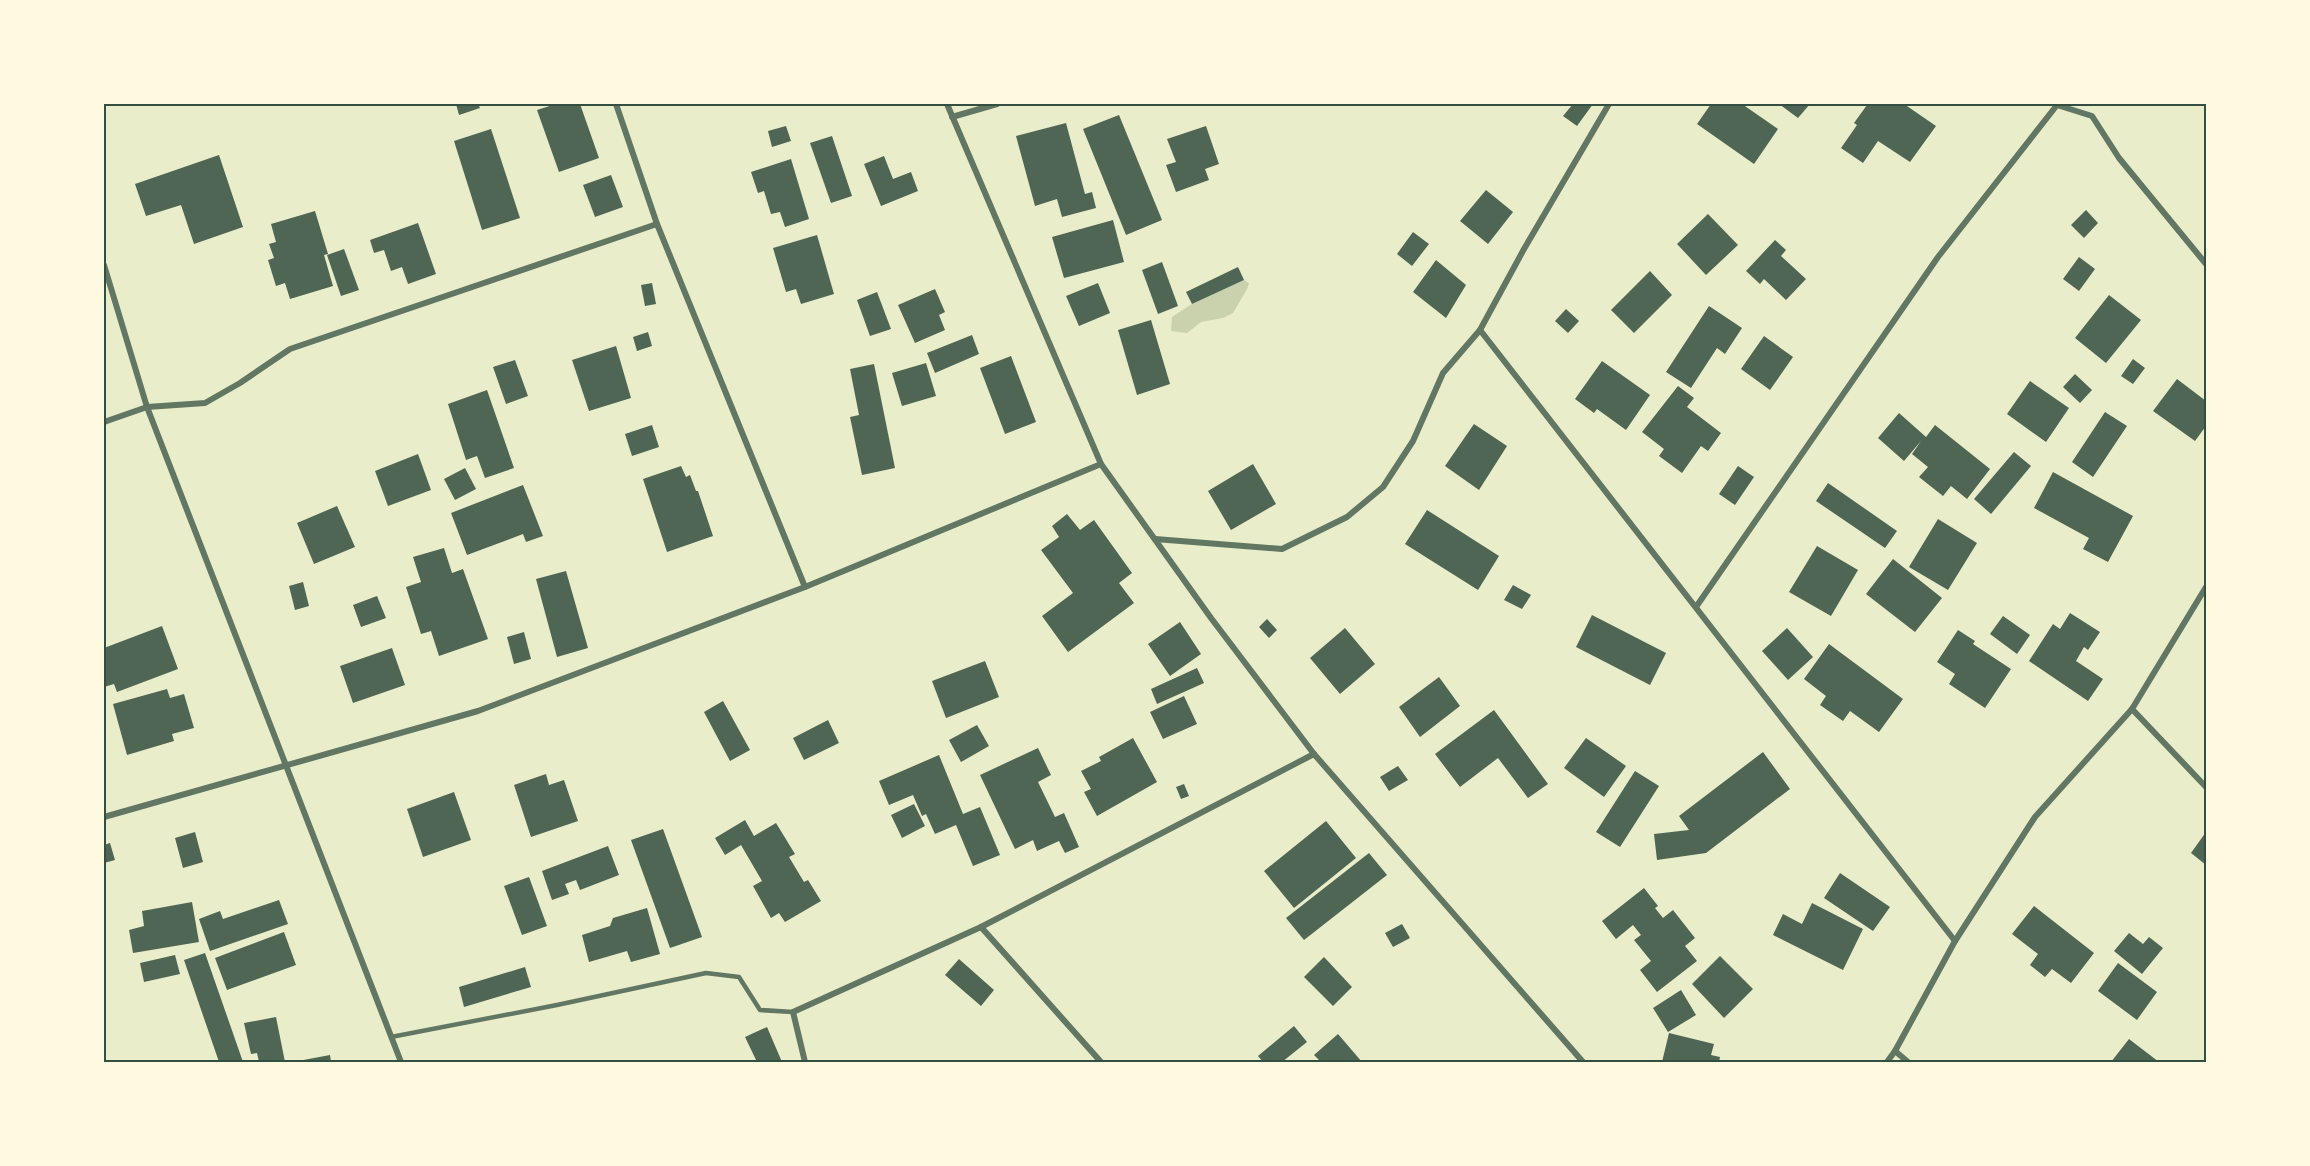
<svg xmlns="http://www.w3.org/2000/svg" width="2310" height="1166" viewBox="0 0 2310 1166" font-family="'PT Sans Narrow',sans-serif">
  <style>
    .green { fill: #cad2ad }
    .building { fill: #4f6655 }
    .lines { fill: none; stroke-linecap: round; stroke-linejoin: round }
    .service { stroke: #617663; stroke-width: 4.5 }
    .minor { stroke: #617663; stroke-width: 6 }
    .neatline { fill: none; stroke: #344e41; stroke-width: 2 }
  </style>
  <rect width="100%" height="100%" fill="#e9edc9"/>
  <path class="green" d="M1244,280L1249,283L1247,289L1233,313L1223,318L1201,322L1187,333L1171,331L1172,317L1192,304Z"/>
  <g class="building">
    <path d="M456,104H478L480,108L459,115Z"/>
    <path d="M556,104H580L599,158L559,172L537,110Z"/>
    <path d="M1573,104H1593L1577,126L1563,116Z"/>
    <path d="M1711,104H1742L1778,129L1754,164L1697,124Z"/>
    <path d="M1779,104H1810L1798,118Z"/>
    <path d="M1864,104H1904L1936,126L1910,162L1878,141L1863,163L1841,148L1857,125L1854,123L1867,105Z"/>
    <path d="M1119,115L1162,220L1126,235L1083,129Z"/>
    <path d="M1066,123L1085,194L1092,192L1096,208L1062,217L1057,199L1035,206L1016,136Z"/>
    <path d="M786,126L791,141L772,147L768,131Z"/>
    <path d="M1206,126L1219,164L1205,169L1209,180L1176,192L1166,165L1176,162L1167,139Z"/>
    <path d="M491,129L520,218L482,230L454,141Z"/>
    <path d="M832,136L852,196L831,203L810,143Z"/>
    <path d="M219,155L243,227L194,244L181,205L146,216L135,184Z"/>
    <path d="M884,156L893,179L911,172L918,191L881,206L864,164Z"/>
    <path d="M791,159L809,219L785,227L780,212L771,214L764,191L758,193L751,172Z"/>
    <path d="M611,175L623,207L595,217L583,185Z"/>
    <path d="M1486,190L1513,212L1488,244L1460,221Z"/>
    <path d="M2086,210L2098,223L2084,238L2071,225Z"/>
    <path d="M315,211L328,254L324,255L333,286L290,299L285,283L276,286L268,260L274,258L269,244L276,242L271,224Z"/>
    <path d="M1708,214L1738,245L1706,275L1677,244Z"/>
    <path d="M1113,220L1124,262L1064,278L1052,237Z"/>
    <path d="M418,223L436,274L408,284L402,267L391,271L384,250L374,253L370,240Z"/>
    <path d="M1413,232L1429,244L1412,266L1397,254Z"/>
    <path d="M817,235L834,294L801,304L796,289L786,292L773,248Z"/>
    <path d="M1775,240L1786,250L1781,256L1806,279L1786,300L1764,279L1760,284L1746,271Z"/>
    <path d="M344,249L359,290L341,296L327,255Z"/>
    <path d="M2079,257L2095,269L2079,291L2063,279Z"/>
    <path d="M1436,260L1466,285L1446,318L1413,292Z"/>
    <path d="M1162,262L1178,306L1158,314L1142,270Z"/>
    <path d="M1238,267L1244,280L1192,304L1186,292Z"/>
    <path d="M1650,271L1672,295L1634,333L1611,310Z"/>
    <path d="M652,283L656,304L645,306L641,285Z"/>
    <path d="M1098,283L1110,313L1079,326L1066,296Z"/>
    <path d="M935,289L945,312L939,315L945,330L915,343L898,305Z"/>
    <path d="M877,292L891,329L870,336L857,300Z"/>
    <path d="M2109,295L2141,320L2106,363L2075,338Z"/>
    <path d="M1709,306L1742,328L1725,354L1717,348L1691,388L1666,372Z"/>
    <path d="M1566,309L1579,321L1568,333L1555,321Z"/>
    <path d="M1151,320L1170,384L1137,395L1118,330Z"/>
    <path d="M648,332L652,346L637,351L633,337Z"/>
    <path d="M972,335L979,354L935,373L927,353Z"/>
    <path d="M1764,336L1793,357L1770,390L1741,369Z"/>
    <path d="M616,346L631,398L589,411L572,360Z"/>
    <path d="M1011,356L1036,422L1005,434L980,368Z"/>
    <path d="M2133,359L2145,368L2133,384L2121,376Z"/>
    <path d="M515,360L528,396L506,404L493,367Z"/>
    <path d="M1602,361L1650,395L1626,430L1597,409L1594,413L1575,399Z"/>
    <path d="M926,363L936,396L902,406L892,373Z"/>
    <path d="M874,364L895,468L862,475L850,417L859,415L850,369Z"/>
    <path d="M2075,374L2092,390L2080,403L2063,387Z"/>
    <path d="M2177,379L2206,401V426L2195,441L2153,411Z"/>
    <path d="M2030,381L2069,408L2046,442L2007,414Z"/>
    <path d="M1678,386L1694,398L1687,407L1721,433L1708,451L1701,446L1682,473L1659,456L1664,449L1642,432Z"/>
    <path d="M487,390L514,468L485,478L477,456L466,460L448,404Z"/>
    <path d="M2105,412L2127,426L2093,477L2072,462Z"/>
    <path d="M1899,413L1926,437L1935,425L1990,469L1967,499L1951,486L1943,496L1919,477L1928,467L1912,454L1921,441L1904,461L1878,438Z"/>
    <path d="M1474,424L1507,446L1479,490L1445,466Z"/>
    <path d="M652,425L659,447L632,456L625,434Z"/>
    <path d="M2014,452L2031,466L1991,514L1974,499Z"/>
    <path d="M418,454L431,490L388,506L375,471Z"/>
    <path d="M1253,464L1276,504L1231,530L1208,491Z"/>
    <path d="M681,466L686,477L690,475L696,491H698L713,536L667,552L643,479Z"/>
    <path d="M1738,466L1754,477L1735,505L1719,494Z"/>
    <path d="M465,468L476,489L455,500L444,479Z"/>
    <path d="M2053,472L2133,516L2108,562L2083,549L2089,538L2034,508Z"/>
    <path d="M1828,483L1897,531L1885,548L1816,501Z"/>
    <path d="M523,485L543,536L526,542L523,534L467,555L451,513Z"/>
    <path d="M337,506L355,547L314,564L297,523Z"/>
    <path d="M1427,510L1499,556L1478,590L1405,544Z"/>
    <path d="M1067,514L1080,530L1094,520L1132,573L1119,583L1134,603L1068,652L1042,616L1073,593L1041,550L1059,537L1052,526Z"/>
    <path d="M1938,519L1977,543L1948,590L1909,567Z"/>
    <path d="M1817,546L1858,570L1831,616L1789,592Z"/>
    <path d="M444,548L452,573L463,569L488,639L439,656L431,631L421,634L406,587L421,582L413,557Z"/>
    <path d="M1893,559L1942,598L1915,632L1866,594Z"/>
    <path d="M566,571L588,648L557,657L536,579Z"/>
    <path d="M303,582L309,606L295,610L289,586Z"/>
    <path d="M1513,585L1531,595L1522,609L1504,600Z"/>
    <path d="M377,596L386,618L361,627L353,605Z"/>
    <path d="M2070,613L2100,632L2088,650L2084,647L2076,661L2103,679L2088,701L2029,661L2053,624L2060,629Z"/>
    <path d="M1592,615L1666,653L1650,685L1576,647Z"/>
    <path d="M2003,616L2030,635L2017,654L1990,634Z"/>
    <path d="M1267,619L1277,630L1269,638L1259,627Z"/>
    <path d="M1180,622L1201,654L1170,676L1148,644Z"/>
    <path d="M162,626L178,669L117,692L114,684L104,687V658L106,657L104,648Z"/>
    <path d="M1345,628L1375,664L1340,694L1310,658Z"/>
    <path d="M1787,628L1813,657L1788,680L1762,651Z"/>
    <path d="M1958,630L1975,641L1973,644L2011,669L1985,708L1949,684L1955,674L1937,662Z"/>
    <path d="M524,632L531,659L514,664L507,637Z"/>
    <path d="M1829,644L1903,699L1879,732L1850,711L1843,721L1820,705L1826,696L1804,679Z"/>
    <path d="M392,648L405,685L353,703L340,666Z"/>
    <path d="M985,661L999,697L946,718L932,681Z"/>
    <path d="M1197,668L1204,683L1157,704L1151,689Z"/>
    <path d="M1439,677L1460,706L1420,737L1399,707Z"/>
    <path d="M167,689L170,698L184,694L194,728L172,734L174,741L127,755L113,704Z"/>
    <path d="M1184,696L1197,724L1163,739L1150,712Z"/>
    <path d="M723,701L750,750L730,761L704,712Z"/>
    <path d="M1494,710L1548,784L1528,798L1498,758L1460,787L1435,754Z"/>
    <path d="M828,720L839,743L804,760L793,738Z"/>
    <path d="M977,725L989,746L961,762L949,740Z"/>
    <path d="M1133,738L1157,782L1097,816L1084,792L1091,789L1081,771L1101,761L1099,757Z"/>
    <path d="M1586,738L1626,766L1604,797L1564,768Z"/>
    <path d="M1038,748L1051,775L1038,782L1055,817L1064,813L1079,847L1065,853L1059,841L1037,851L1033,840L1015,849L980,775Z"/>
    <path d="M1763,752L1790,789L1706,853L1657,860L1654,834L1689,830L1679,816Z"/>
    <path d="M939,755L963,814L980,807L1000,855L973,866L956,825L935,834L926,814L922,816L913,795L889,805L879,781Z"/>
    <path d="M1398,766L1408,780L1389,791L1380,777Z"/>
    <path d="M1635,771L1659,786L1620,847L1596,832Z"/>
    <path d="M546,774L549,785L564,780L578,821L531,837L514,785Z"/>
    <path d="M1184,784L1189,796L1181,799L1176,787Z"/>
    <path d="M454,792L471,840L423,857L407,809Z"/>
    <path d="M914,804L925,826L902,838L891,815Z"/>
    <path d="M745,820L754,836L776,823L795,854L789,857L804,882L808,880L821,901L785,922L779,913L771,918L753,886L762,881L741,845L725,855L715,838Z"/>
    <path d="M1326,821L1356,858L1294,908L1264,871Z"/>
    <path d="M663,829L702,937L670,948L631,840Z"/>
    <path d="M195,832L203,862L183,868L175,838Z"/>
    <path d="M2206,832V865L2191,853Z"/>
    <path d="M110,843L115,860L104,863V845Z"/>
    <path d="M608,846L619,875L580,890L576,880L565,884L569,894L552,900L542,871Z"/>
    <path d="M1369,853L1387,875L1304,940L1286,918Z"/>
    <path d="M1840,873L1890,907L1873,931L1824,898Z"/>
    <path d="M529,877L547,926L522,935L504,886Z"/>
    <path d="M1644,888L1658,906L1655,908L1663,918L1673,910L1695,938L1685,946L1697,961L1657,992L1640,970L1651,961L1634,940L1641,935L1633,925L1616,939L1602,921Z"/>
    <path d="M279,900L288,924L210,951L199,919L220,911L223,919Z"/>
    <path d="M192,902L199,942L133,953L129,930L144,926L142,911Z"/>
    <path d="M1812,903L1863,929L1843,970L1773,935L1783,914L1802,924Z"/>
    <path d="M2034,906L2094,953L2071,983L2052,969L2045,977L2030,965L2038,954L2012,934Z"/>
    <path d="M647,908L660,954L631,962L627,951L589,962L582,935L610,926L613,918Z"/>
    <path d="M1402,924L1410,938L1393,947L1385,933Z"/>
    <path d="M284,932L296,965L227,990L215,958Z"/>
    <path d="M2129,933L2143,944L2149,937L2163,948L2142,974L2114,951Z"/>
    <path d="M205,953L243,1062H219L184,960Z"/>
    <path d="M175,955L180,974L144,982L140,963Z"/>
    <path d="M1720,956L1753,989L1724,1018L1692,984Z"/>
    <path d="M1324,957L1352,987L1333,1006L1304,977Z"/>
    <path d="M959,959L994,990L981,1006L945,975Z"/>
    <path d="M2118,963L2157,992L2137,1020L2098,991Z"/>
    <path d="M525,967L531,987L464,1007L459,987Z"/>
    <path d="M1681,990L1696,1015L1668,1032L1653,1008Z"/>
    <path d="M276,1017L285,1062H259L257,1053L251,1054L244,1023Z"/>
    <path d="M1294,1026L1307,1042L1282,1062H1263L1258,1056Z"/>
    <path d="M767,1027L782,1062H757L745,1037Z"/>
    <path d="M1669,1033L1714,1044L1711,1055L1720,1057L1719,1062H1662Z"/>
    <path d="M1338,1034L1362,1062H1321L1314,1055Z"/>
    <path d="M2129,1039L2159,1062H2111Z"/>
    <path d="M330,1055L331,1062H298V1061Z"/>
  </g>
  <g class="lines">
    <path class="service" d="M391,1037L557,1005L706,973L739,977L760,1010L793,1012"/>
    <g class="minor">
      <path d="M616,104L657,224L805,587"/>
      <path d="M947,104L1101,464L1211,618L1314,754L1583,1062"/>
      <path d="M952,117L997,104"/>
      <path d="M104,265L147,407L401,1062"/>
      <path d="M1480,330L1955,941"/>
      <path d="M104,422L147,407L205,403L240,383L290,349L657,224"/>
      <path d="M1155,539L1282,549L1347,517L1383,487L1413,441L1443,373L1480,330L1524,249L1609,104"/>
      <path d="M1696,607L1938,257L2057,105L2092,116L2119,158L2206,264"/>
      <path d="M2132,709L2206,787"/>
      <path d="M104,817L478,711L805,587L1101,464"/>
      <path d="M981,927L1101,1062"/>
      <path d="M1895,1051L1908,1062"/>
      <path d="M805,1062L793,1012L981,927L1314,754"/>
      <path d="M1887,1062L1895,1051L1955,941L2035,817L2132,709L2206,587"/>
    </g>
  </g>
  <rect width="2310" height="1166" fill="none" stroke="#fefae0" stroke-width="210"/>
  <rect x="105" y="105" width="2100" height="956" class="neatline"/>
</svg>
